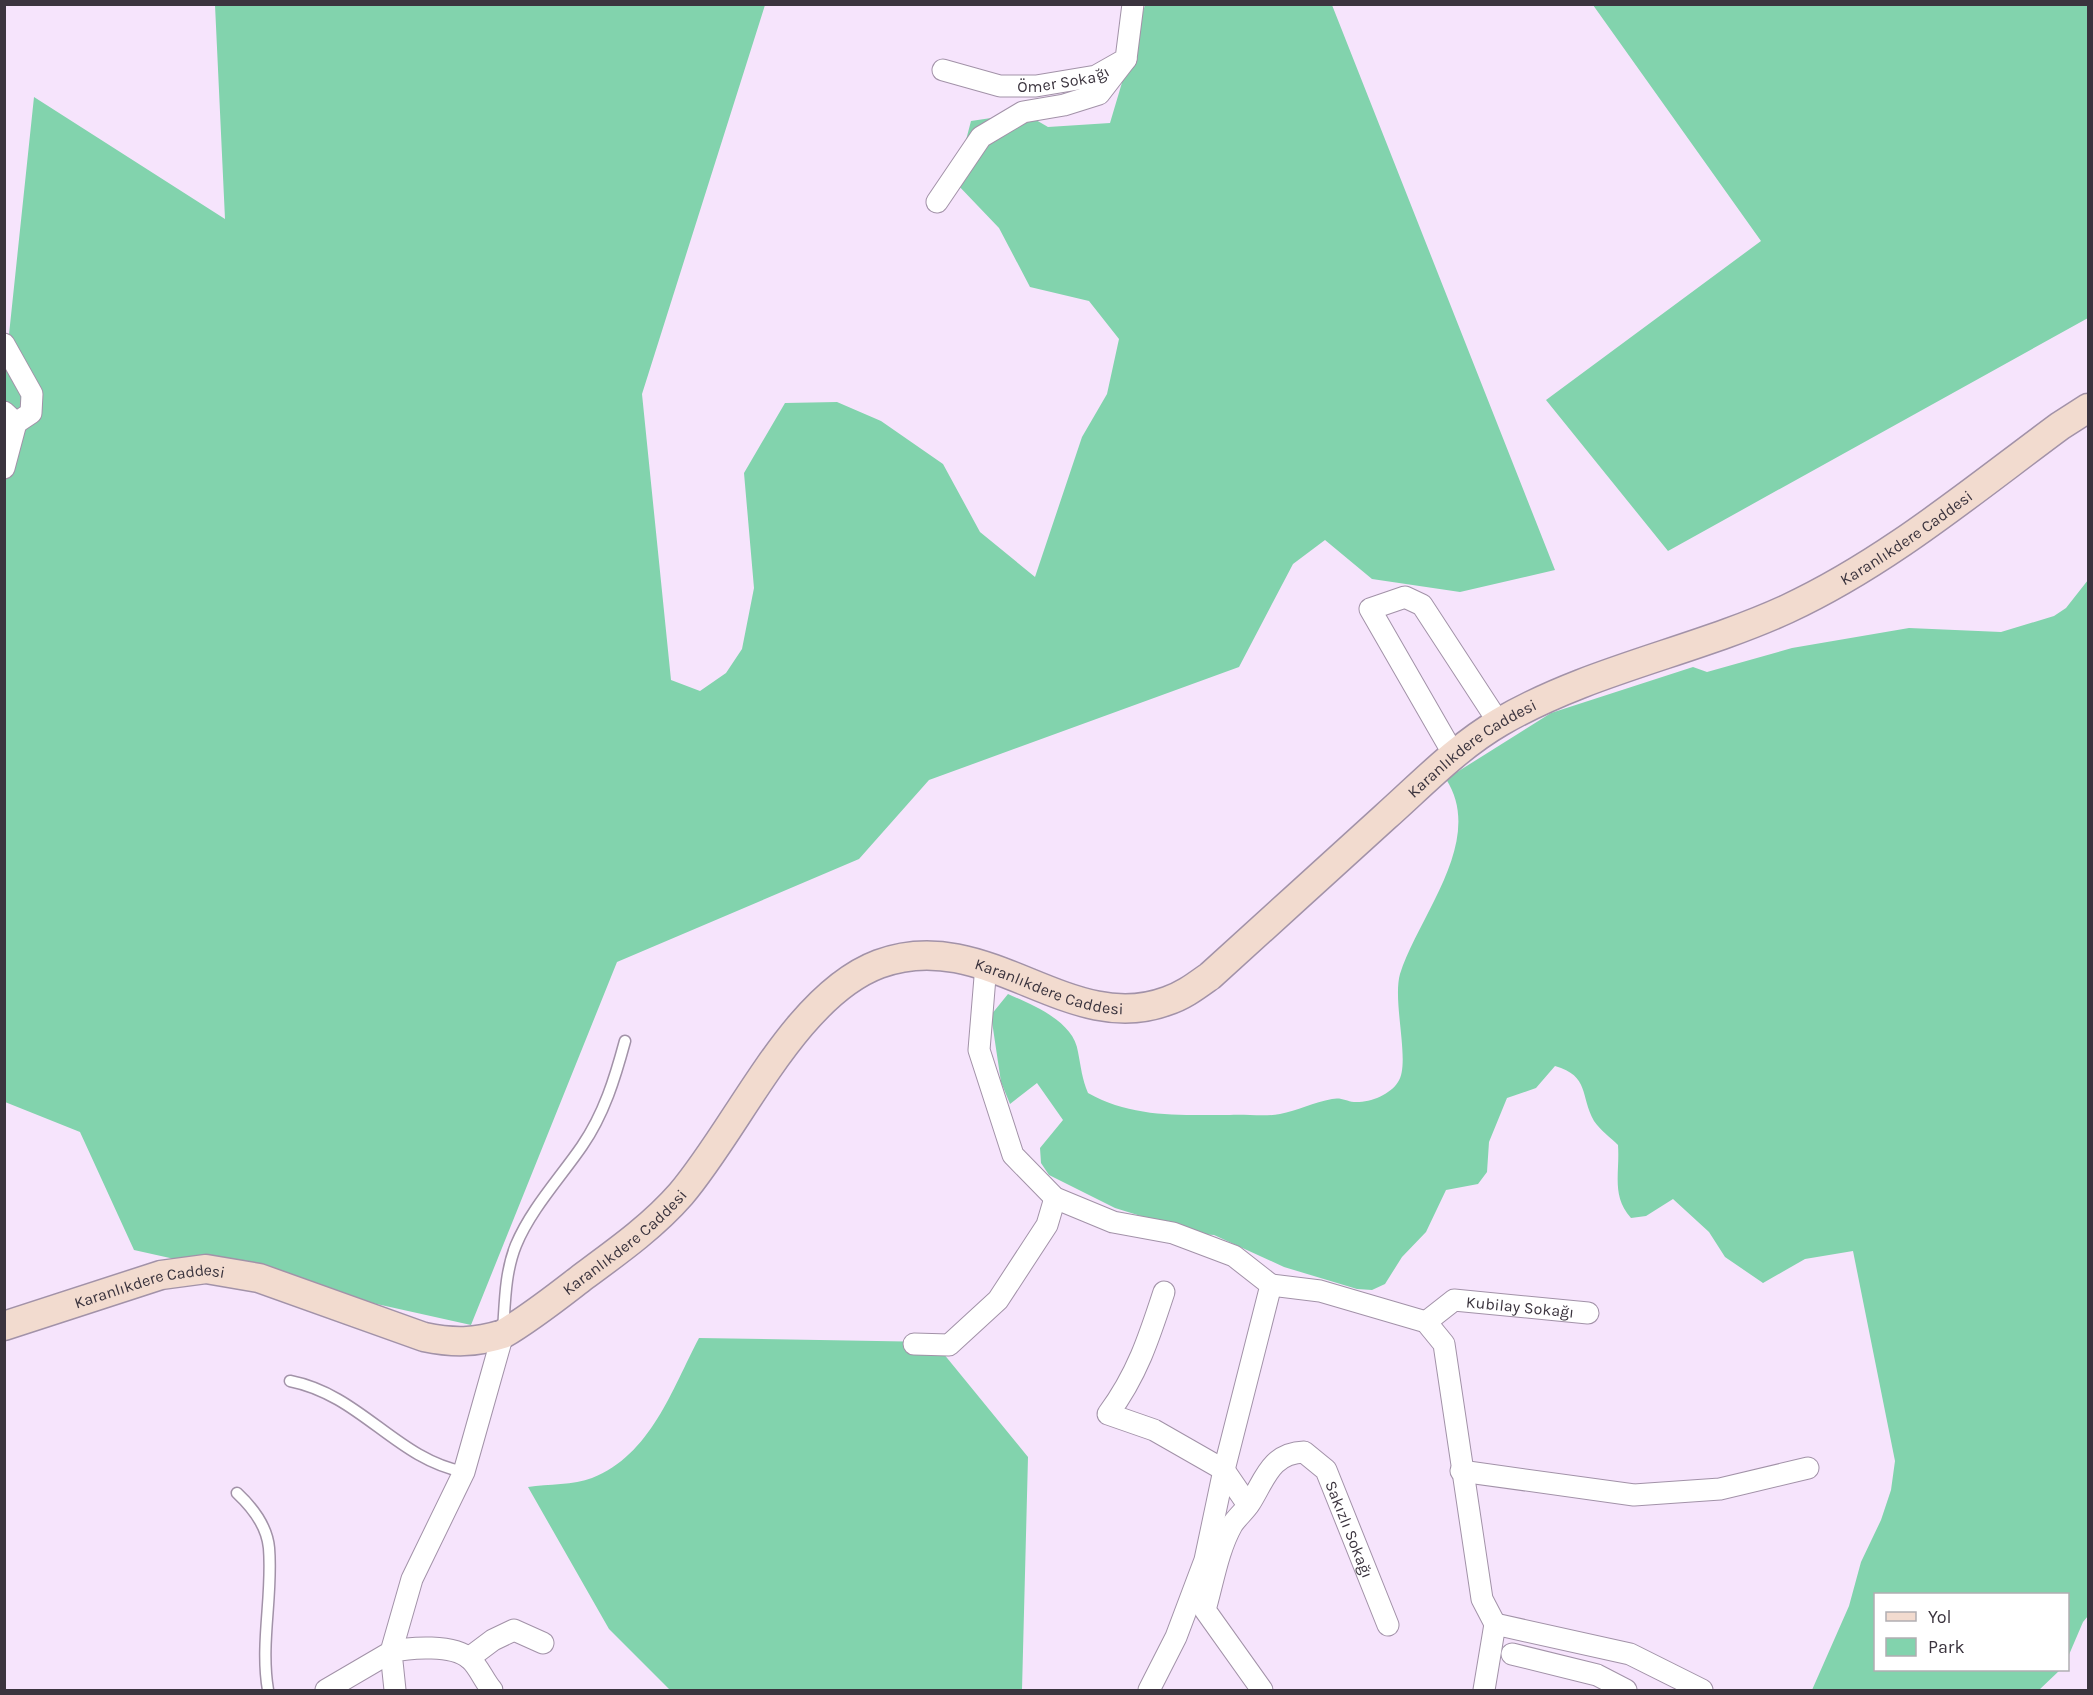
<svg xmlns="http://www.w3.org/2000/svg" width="2093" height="1695" viewBox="0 0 2093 1695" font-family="Karla,sans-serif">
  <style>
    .green { fill: #82d3ad }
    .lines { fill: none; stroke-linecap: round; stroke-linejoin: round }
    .lane-casing { stroke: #a292a8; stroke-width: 13 }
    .street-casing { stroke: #a292a8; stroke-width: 23 }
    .secondary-casing { stroke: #a292a8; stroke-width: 31 }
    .lane { stroke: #fff; stroke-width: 10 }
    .street { stroke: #fff; stroke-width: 21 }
    .secondary { stroke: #f2dbcf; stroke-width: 28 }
    .labels { text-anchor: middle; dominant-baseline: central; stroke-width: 6; stroke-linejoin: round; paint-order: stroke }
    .street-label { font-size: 16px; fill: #3b343e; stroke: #fff }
  </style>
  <rect width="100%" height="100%" fill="#f6e4fc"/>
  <g class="green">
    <path d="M215,5H765L642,394L671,680L700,691L726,673L742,649L754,588L744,473L785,403L837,402L881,421L943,464L980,532L1035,577L1082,437L1107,394L1119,339L1089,301L1030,287L999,228L955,182L971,121L1024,113L1048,127L1110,123L1145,5H1332L1555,570L1460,592L1372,579L1325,540L1293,564L1239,667L929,780L859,859L617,962L471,1325L134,1250L80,1132L5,1102L4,382L34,97L225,219Z"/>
    <path d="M1593,5H2088V318L1668,551L1546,400L1761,241Z"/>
    <path d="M2088,580V1616L2083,1622L2068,1657V1594H1876V1670H2060L2039,1690H1812L1849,1606L1861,1562L1881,1520L1891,1490L1895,1461L1853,1251L1805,1259L1763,1283L1725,1257L1709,1232L1673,1199L1646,1216L1631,1218C1611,1195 1620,1174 1618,1145C1611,1138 1600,1130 1594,1121C1580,1096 1590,1076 1555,1066L1536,1088L1507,1098L1489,1142L1487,1172L1478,1184L1446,1190L1426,1232L1402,1257L1385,1284L1372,1290L1357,1289L1284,1267L1214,1235L1199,1234L1115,1208L1049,1175L1041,1163L1040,1148L1063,1120L1037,1083L1010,1104L1001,1082L991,1015L1008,994C1032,1005 1074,1021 1078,1052C1081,1067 1082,1079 1088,1093C1132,1118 1180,1115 1230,1115C1246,1114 1264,1117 1280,1114C1297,1111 1314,1102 1332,1099C1341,1097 1346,1101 1354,1102C1369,1103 1390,1095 1398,1082C1411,1064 1392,1002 1400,974C1418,916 1486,841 1446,779L1551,713L1693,667L1707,672L1792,648L1909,628L2001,632L2054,616L2066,608Z"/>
    <path d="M699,1338L934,1342L1028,1457L1022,1690H670L609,1629L528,1487C548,1484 574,1485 592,1478C651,1455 672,1389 699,1338Z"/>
  </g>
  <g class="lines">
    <defs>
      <g id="lane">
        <path d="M503,1331C505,1302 505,1272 516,1245C531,1209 560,1178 582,1146C604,1114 615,1078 625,1041"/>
        <path d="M290,1381C361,1395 396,1459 464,1472"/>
        <path d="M237,1493C252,1507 267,1526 269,1548C273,1595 260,1643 268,1690"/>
      </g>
      <g id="street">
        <path id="s1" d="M943,70L1000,86H1036L1096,76L1126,59L1133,4"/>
        <path d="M937,202L981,137L1023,112L1064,105L1099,94L1126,59"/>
        <path d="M4,344L32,394L31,413L16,423"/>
        <path d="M4,412L16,423L4,468"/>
        <path d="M1454,755L1370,609L1405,597L1422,605L1499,723"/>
        <path d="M986,965L979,1050L1013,1155L1055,1198L1113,1222L1173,1233L1234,1256L1271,1285L1224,1470L1205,1560L1176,1637L1149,1690"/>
        <path d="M1271,1285L1320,1291L1426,1322L1444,1344L1482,1599L1495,1624"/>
        <path d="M1164,1292C1149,1338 1137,1375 1108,1414L1154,1430L1224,1470L1248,1505"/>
        <path id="s2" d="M1426,1322L1454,1300L1588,1313"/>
        <path d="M914,1344L949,1345L998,1300L1047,1225L1055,1198"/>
        <path d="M1461,1471L1634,1495L1720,1489L1808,1468"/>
        <path d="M1512,1654L1597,1675L1626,1690"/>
        <path d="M469,1658L493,1640L514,1630L543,1643"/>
        <path d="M326,1690L391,1652L412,1579L464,1472L503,1334"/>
        <path d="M395,1690L391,1652C410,1647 454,1644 470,1659C479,1667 484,1681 492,1690"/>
        <path id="s3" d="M1262,1690L1205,1610C1213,1582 1218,1550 1232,1525C1237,1517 1245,1511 1250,1503C1265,1479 1271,1453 1304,1452L1326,1470L1388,1625"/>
        <path d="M1484,1690L1495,1624L1630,1654L1702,1690"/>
      </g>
      <g id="secondary">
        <path id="s4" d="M4,1326L161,1275L206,1269L259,1278L424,1337C453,1343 475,1343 503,1334C532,1317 558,1296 584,1276C618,1251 653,1226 681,1194C739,1126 794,996 879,964C986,924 1068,1038 1167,1001C1183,996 1196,986 1210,976C1268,923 1327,870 1385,817C1422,784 1457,747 1500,722C1589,670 1693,652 1787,609C1886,563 1972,491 2060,426L2088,408"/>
      </g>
    </defs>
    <use href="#lane" class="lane-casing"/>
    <use href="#street" class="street-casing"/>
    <use href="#secondary" class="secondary-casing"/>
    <use href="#lane" class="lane"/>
    <use href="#street" class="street"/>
    <use href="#secondary" class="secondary"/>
  </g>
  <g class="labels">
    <g class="street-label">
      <text stroke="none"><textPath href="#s1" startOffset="123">Ömer Sokağı</textPath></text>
      <text stroke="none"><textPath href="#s4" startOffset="2236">Karanlıkdere Caddesi</textPath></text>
      <text stroke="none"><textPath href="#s4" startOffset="1750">Karanlıkdere Caddesi</textPath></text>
      <text stroke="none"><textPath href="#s4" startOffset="1230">Karanlıkdere Caddesi</textPath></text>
      <text stroke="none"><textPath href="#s4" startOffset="672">Karanlıkdere Caddesi</textPath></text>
      <text stroke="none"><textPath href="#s4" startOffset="152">Karanlıkdere Caddesi</textPath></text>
      <text stroke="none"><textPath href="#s2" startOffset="102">Kubilay Sokağı</textPath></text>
      <text stroke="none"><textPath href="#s3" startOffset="387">Sakızlı Sokağı</textPath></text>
    </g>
  </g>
  <rect width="2093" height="1695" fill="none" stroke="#3b343e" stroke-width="12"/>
  <rect x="1874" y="1593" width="195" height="78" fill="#ffffff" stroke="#b1aeb2" stroke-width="1.5"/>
  <rect x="1886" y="1612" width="30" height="9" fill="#f2dbcf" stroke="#b1aeb2" stroke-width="1.5"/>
  <text x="1928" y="1623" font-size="18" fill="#3b343e">Yol</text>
  <rect x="1886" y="1638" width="30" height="18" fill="#82d3ad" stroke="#b1aeb2" stroke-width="1.5"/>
  <text x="1928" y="1653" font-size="18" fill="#3b343e">Park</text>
</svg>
